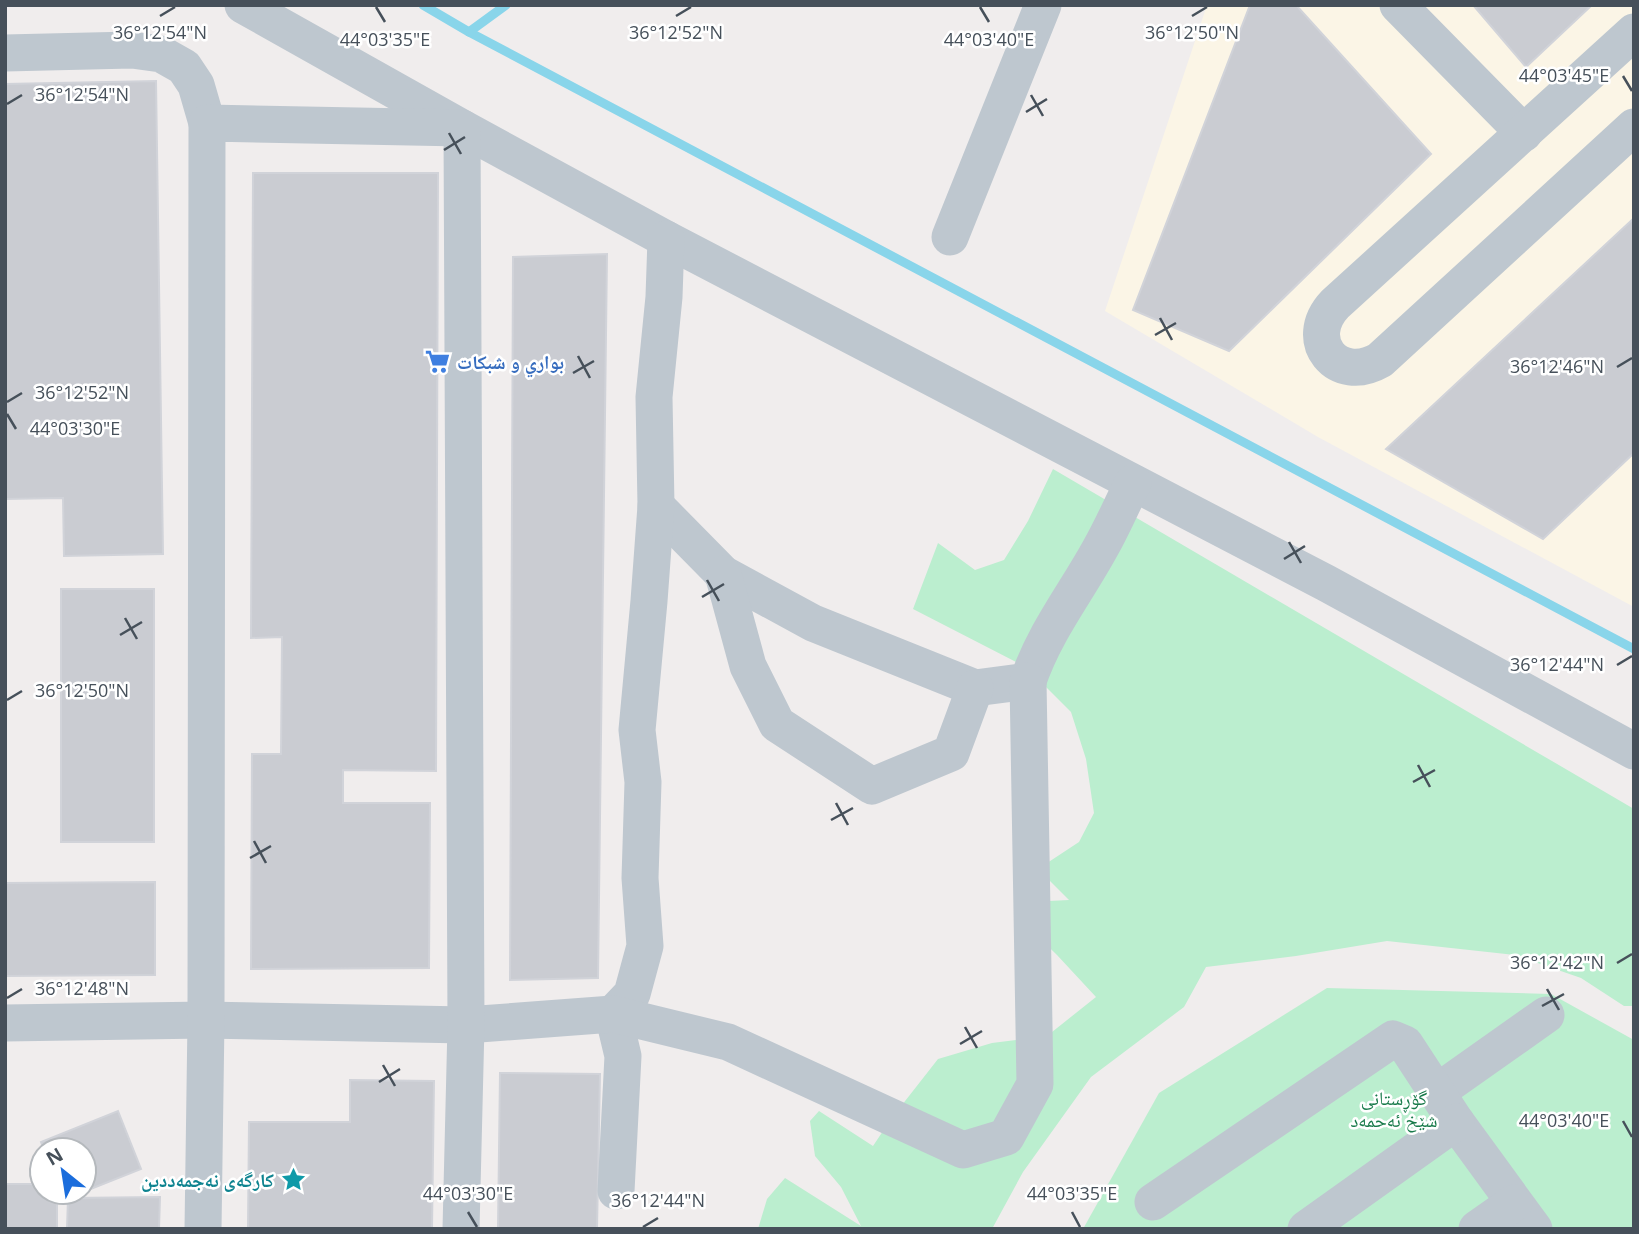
<svg xmlns="http://www.w3.org/2000/svg" width="1639" height="1234" viewBox="0 0 1639 1234" font-family="'Open Sans','Noto Naskh Arabic',sans-serif">
  <style>
    .commercial { fill: #fbf5e6 }
    .green { fill: #bbeecf }
    .lines { fill: none; stroke-linecap: round; stroke-linejoin: round }
    .stream { stroke: #89d5ea; stroke-width: 9 }
    .building { fill: #caccd2; stroke: #d1d3d9; stroke-width: 2 }
    .minor { stroke: #bec7cf; stroke-width: 37 }
    .ticks { fill: none; stroke: #46505a; stroke-width: 2.5 }
    .labels { text-anchor: middle; dominant-baseline: central; stroke-width: 5; stroke-linejoin: round; paint-order: stroke }
    .shop-label { font-size: 19px; font-weight: bold; fill: #366cbe; stroke: #fff; text-anchor: start }
    .park-label { font-size: 19px; fill: #187a4a; stroke: #fff }
    .culture-label { font-size: 19px; font-weight: bold; fill: #0d838f; stroke: #fff; text-anchor: end }
    .ticks-label { font-size: 18px; text-anchor: middle; fill: #46505a; stroke: #fff; stroke-width: 5; stroke-linejoin: round; paint-order: stroke }
  </style>
  <rect width="100%" height="100%" fill="#f0eded"/>
  <path class="commercial" d="M1207,5H1634V607L1318,437L1105,311Z"/>
  <g class="green">
    <path d="M1053,469L1634,809V1006H1624L1581,978L1515,955L1387,941L1296,956L1206,967L1184,1007L1091,1077L1023,1172L992,1229H758L767,1199L785,1178L861,1226L841,1187L815,1156L810,1121L819,1111L873,1146L891,1119L938,1059L992,1043L1047,1036L1096,997L1057,955L1017,916L1028,902L1069,900L1038,869L1079,842L1094,813L1086,759L1071,712L1026,667L913,609L938,543L975,570L1004,560L1028,521Z"/>
    <path d="M1327,988L1551,994L1634,1040V1229H1083L1159,1093Z"/>
  </g>
  <g class="lines">
    <g class="stream">
      <path d="M423,5L469,32L1634,649"/>
      <path d="M469,32L506,5"/>
    </g>
  </g>
  <g class="building">
    <path d="M1250,5H1296L1431,154L1229,351L1133,310Z"/>
    <path d="M1473,5H1592L1526,67Z"/>
    <path d="M156,81L163,554L64,556L63,498L5,499V84Z"/>
    <path d="M253,173H438L436,771L343,770V803H430L429,968L251,969L252,754H281L282,637L251,638Z"/>
    <path d="M1634,218V453L1543,539L1386,449Z"/>
    <path d="M607,254L598,978L510,980L513,257Z"/>
    <rect x="61" y="589" width="93" height="253"/>
    <path d="M155,882V975L5,976V883Z"/>
    <path d="M500,1073L600,1074L597,1229H498Z"/>
    <path d="M350,1080L434,1081L432,1229H248L249,1122H350Z"/>
    <path d="M118,1111L141,1169L68,1198L63,1200L60,1192H84V1150H44L41,1142Z"/>
    <path d="M5,1184H42V1192H57V1229H5Z"/>
    <path d="M160,1197L159,1229H67L68,1198Z"/>
  </g>
  <g class="lines">
    <g class="minor">
      <path d="M243,5L462,128L666,239L1326,583L1634,751"/>
      <path d="M1398,5L1524,133"/>
      <path d="M1634,32L1335,304C1301,340 1337,385 1380,360L1634,127"/>
      <path d="M5,53L132,50L161,54L184,67L196,85L207,123"/>
      <path d="M950,237L1043,5"/>
      <path d="M656,506L723,574L813,623L975,688L1028,681C1045,631 1076,593 1101,547C1113,526 1122,504 1133,483"/>
      <path d="M723,574L748,666L777,724L872,786L951,753L975,688"/>
      <path d="M613,1014L632,994L645,946L640,878L643,782L637,730L649,601L656,506L654,397L664,297L666,239"/>
      <path d="M613,1014L623,1056L616,1191"/>
      <path d="M5,1023L206,1020L466,1025L613,1014L728,1042L963,1150L1006,1137L1035,1084L1028,681"/>
      <path d="M1437,1092L1546,1015"/>
      <path d="M1153,1202L1393,1039L1405,1044L1456,1122L1534,1229"/>
      <path d="M203,1229L206,1020L207,123L462,128L466,1025L461,1229"/>
      <path d="M1306,1229L1456,1122"/>
      <path d="M1477,1229L1514,1203"/>
    </g>
  </g>
  <path class="ticks" d="M376,7L385,22M980,7L989,22M160,16L175,7M676,16L691,7M1192,16L1207,7M1623,76L1632,91M1031,95L1043,116M7,104L22,95M1026,112L1047,99M449,133L461,154M444,150L465,137M1160,318L1172,340M1155,335L1176,323M578,356L590,378M1617,367L1632,358M573,373L594,361M7,402L22,393M7,414L16,429M1289,542L1301,563M1284,559L1305,546M707,580L719,601M702,597L724,584M125,618L137,639M120,635L142,622M1617,665L1632,656M7,700L22,691M1418,765L1430,787M1413,782L1435,770M836,803L848,825M831,820L853,808M254,841L266,863M250,858L271,846M1617,963L1632,954M1547,989L1559,1010M7,998L22,989M1542,1006L1564,994M965,1027L977,1048M960,1044L982,1031M383,1065L395,1086M379,1082L400,1069M1623,1121L1632,1137M468,1212L477,1227M1072,1212L1080,1227M643,1227L658,1218"/>
  <defs>
    <symbol id="supermarket-bare" viewBox="-9 -9 18 18"><path d="M-6-5.5h2.5l.6 2H6L4.5 2H-2.5L-4.4-4H-6ZM-1.5 3.2a1.3 1.3 0 1 0 .1 0ZM3 3.2a1.3 1.3 0 1 0 .1 0Z" fill="#3f7fe0" stroke="#fff" stroke-width="2.5" paint-order="stroke"/></symbol>
    <symbol id="sight-bare" viewBox="-9 -9 18 18"><path d="M0-6L1.8-2.2L6-1.7L2.9 1.2L3.7 5.4L0 3.3L-3.7 5.4L-2.9 1.2L-6-1.7L-1.8-2.2Z" fill="#0f9aa8" stroke="#fff" stroke-width="2.5" paint-order="stroke"/></symbol>
  </defs>
  <g fill-rule="evenodd">
    <use href="#supermarket-bare" x="420" y="344" width="35" height="35"/>
    <use href="#sight-bare" x="276" y="1162" width="35" height="35"/>
  </g>
  <g class="labels">
    <g class="shop-label">
      <text x="457" y="362">بواري و شبكات</text>
    </g>
    <g class="park-label">
      <text x="1394" y="1098">گۆڕستانی<tspan x="1394" dy="22">شێخ ئەحمەد</tspan></text>
    </g>
    <g class="culture-label">
      <text x="274" y="1180">کارگەی نەجمەددین</text>
    </g>
  </g>
  <g class="ticks-label">
    <text x="160" y="39">36°12'54"N</text>
    <text x="676" y="39">36°12'52"N</text>
    <text x="1192" y="39">36°12'50"N</text>
    <text x="385" y="46">44°03'35"E</text>
    <text x="989" y="46">44°03'40"E</text>
    <text x="1564" y="82">44°03'45"E</text>
    <text x="82" y="101">36°12'54"N</text>
    <text x="1557" y="373">36°12'46"N</text>
    <text x="82" y="399">36°12'52"N</text>
    <text x="75" y="435">44°03'30"E</text>
    <text x="1557" y="671">36°12'44"N</text>
    <text x="82" y="697">36°12'50"N</text>
    <text x="1557" y="969">36°12'42"N</text>
    <text x="82" y="995">36°12'48"N</text>
    <text x="1564" y="1127">44°03'40"E</text>
    <text x="468" y="1200">44°03'30"E</text>
    <text x="1072" y="1200">44°03'35"E</text>
    <text x="658" y="1207">36°12'44"N</text>
  </g>
  <rect width="1639" height="1234" fill="none" stroke="#46505a" stroke-width="14"/>
  <g transform="translate(63 1171) rotate(330)"><circle r="33" fill="#ffffff" stroke="#b5b9bd" stroke-width="2"/>
  <path d="M0-5L12 26L0 18L-12 26Z" fill="#1b6ddc"/>
  <text y="-10" font-size="19" font-weight="bold" text-anchor="middle" fill="#46505a">N</text>
  </g>
</svg>
